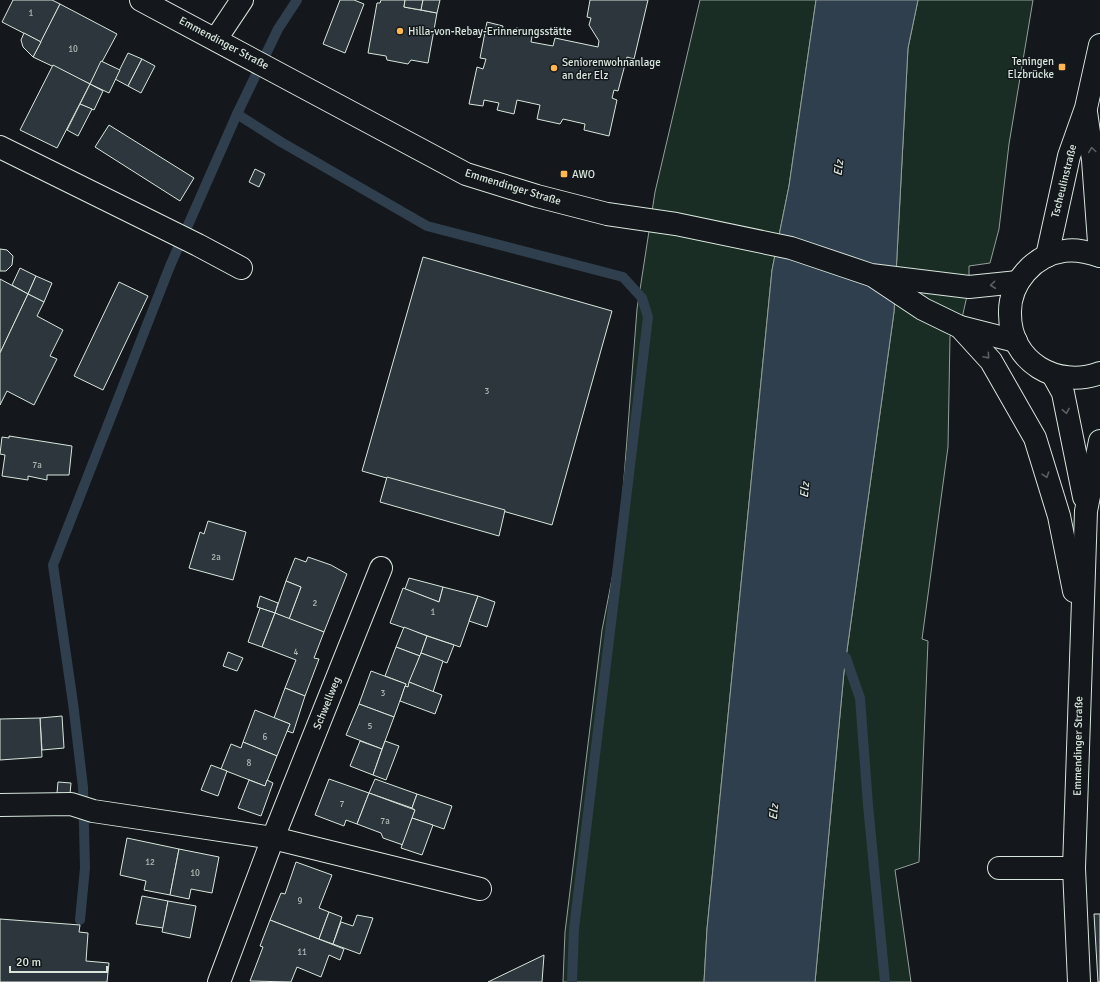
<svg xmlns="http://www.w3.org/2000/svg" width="1100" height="982" viewBox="0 0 1100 982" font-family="Signika,sans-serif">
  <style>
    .green { fill: #1a2d24; stroke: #939e99 }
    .water { fill: #2f3f4d; stroke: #939e99 }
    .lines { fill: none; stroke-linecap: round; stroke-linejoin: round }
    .stream { stroke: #2f3f4d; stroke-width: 10 }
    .building { fill: #2c363c; stroke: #d8e6dc }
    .minor-casing { stroke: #d8e6dc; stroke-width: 24 }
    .major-casing { stroke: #d8e6dc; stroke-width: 24 }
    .minor { stroke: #14181c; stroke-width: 22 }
    .major { stroke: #14181c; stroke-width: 22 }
    .oneway { stroke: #59605f }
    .poi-dot { fill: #ffb74d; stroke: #14181c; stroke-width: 1.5 }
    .labels { text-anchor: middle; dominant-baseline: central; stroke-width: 3; stroke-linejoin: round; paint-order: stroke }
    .number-label { font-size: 9px; fill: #adbab4 }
    .poi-label { font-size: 11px; fill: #d8e6dc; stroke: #14181c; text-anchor: start }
    .street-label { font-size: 11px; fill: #d8e6dc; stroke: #14181c }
    .water-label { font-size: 12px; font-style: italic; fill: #d8e6dc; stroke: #14181c }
  </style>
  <rect width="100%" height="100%" fill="#14181c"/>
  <g class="green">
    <path d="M700,0H816L789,186L772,270L707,929L704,982H563L565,932L602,630L619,543L637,309L655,192Z"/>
    <path d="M918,0H1033L1009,144L999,229L990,263L969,266V287L960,327L950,336L948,447L922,639L928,641L919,862L895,870L911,982H815L844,672L894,312L908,48Z"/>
  </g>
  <path class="water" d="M816,0H918L908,48L894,312L844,672L815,982H704L707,929L772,270L789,186Z"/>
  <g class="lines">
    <g class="stream">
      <path d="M297,0L278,29L237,114L281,142L427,226L623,277L642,298L648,317L574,929L572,982"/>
      <path d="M836,650L846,658L860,698L868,805L885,982"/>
      <path d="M80,920L85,868L83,787L73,703L53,565L170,266L237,114"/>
    </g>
  </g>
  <g class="building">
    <path d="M13,0H52L60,4L41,42L2,22Z"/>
    <path d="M340,0H354L364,4L345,53L323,44Z"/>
    <path d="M381,0H405L404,7L437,13L428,63L411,60L408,64L387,60L386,56L368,53L377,3H380Z"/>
    <path d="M405,0H423L421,10L404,7Z"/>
    <path d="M423,0H440L437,13L421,10Z"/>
    <path d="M590,0H648L634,59L627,57L618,91L614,90L612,98L617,100L609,136L584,130L585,124L563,119L560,124L537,119L540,105L517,100L514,114L497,110L499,103L484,100L483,106L469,104L477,67L483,69L486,59L480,58L487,22L503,26L502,32L515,35L516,28L533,31L531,42L553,46L555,38L598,47L599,41L589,25L591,18L587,17Z"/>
    <path d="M60,4L117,34L90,84L33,57Z"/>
    <path d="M24,33L41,42L33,57L23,47L21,40Z"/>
    <path d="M128,53L142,59L128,86L115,79Z"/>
    <path d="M142,59L155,66L141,93L128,86Z"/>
    <path d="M101,61L120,70L109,93L90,84Z"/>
    <path d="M53,65L90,84L57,148L20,130Z"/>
    <path d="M90,84L103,91L94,110L80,104Z"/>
    <path d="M80,104L92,109L78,136L67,130Z"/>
    <path d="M109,125L194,178L180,201L95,147Z"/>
    <path d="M255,169L265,174L259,187L249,182Z"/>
    <path d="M0,249L7,250L13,256L12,265L6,271H0Z"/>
    <path d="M423,257L612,311L552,525L362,471Z"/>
    <path d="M20,268L36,276L28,294L12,285Z"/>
    <path d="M36,276L52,283L44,302L28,294Z"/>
    <path d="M0,279L28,294L0,353Z"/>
    <path d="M119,282L148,296L103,390L74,376Z"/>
    <path d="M28,294L44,302L37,316L63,330L50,356L57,359L34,405L7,391L0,405V353Z"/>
    <path d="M9,436L72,446L69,475H47V480L28,476V480L2,476L5,455L0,454L2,437L9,438Z"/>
    <path d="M387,477L505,510L499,536L380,502Z"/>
    <path d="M208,521L246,532L233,580L189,568L200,532L204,534Z"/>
    <path d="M308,557L331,565L347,574L324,632L289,619L301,587L286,581L295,558L306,562Z"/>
    <path d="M409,578L443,587L439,602L405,589Z"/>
    <path d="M286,581L301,587L289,619L275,613Z"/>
    <path d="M443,587L478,596L460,647L390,623L403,588L439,602Z"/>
    <path d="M260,596L278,603L275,613L257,607Z"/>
    <path d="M478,596L495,602L487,627L469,621Z"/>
    <path d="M260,608L275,613L262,647L248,642Z"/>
    <path d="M275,613L324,632L314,658L319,659L305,696L285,688L296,660L262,647Z"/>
    <path d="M404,627L427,636L420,656L396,647Z"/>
    <path d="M427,636L454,645L447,663L421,653Z"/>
    <path d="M396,647L420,656L408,687L405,686L406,684L385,676Z"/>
    <path d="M228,652L243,658L237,671L223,666Z"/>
    <path d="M421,653L443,661L433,692L409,682Z"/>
    <path d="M371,671L406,684L394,717L359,704Z"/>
    <path d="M409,682L442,695L435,714L400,701L405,686L408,687Z"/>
    <path d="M285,688L305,696L293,733L287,731L290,724L274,718Z"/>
    <path d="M359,704L394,717L382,749L346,735Z"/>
    <path d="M255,710L290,724L277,756L243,742Z"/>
    <path d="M62,716L64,748L42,750L40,718Z"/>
    <path d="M40,718L42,757L0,760V719Z"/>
    <path d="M360,741L382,749L373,775L350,766Z"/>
    <path d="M385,741L399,746L386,780L373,775Z"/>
    <path d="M243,742L277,756L265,786L221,769L231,744L241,748Z"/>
    <path d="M211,765L227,771L218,796L201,790Z"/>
    <path d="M329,779L369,793L357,824L346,820L344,826L315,815Z"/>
    <path d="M375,779L417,794L412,808L369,793Z"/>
    <path d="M249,780L265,786L267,780L273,783L261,816L238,808Z"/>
    <path d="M58,782L71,783L70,794L57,793Z"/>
    <path d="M369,793L415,810L403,845L383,838L381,833L357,824Z"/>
    <path d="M417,794L452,806L444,829L412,818L415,810L412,808Z"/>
    <path d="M412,818L433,825L422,855L401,848Z"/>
    <path d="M127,838L179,849L170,895L144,890L146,881L120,875Z"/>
    <path d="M179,849L219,857L212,893L191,889L189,899L170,895Z"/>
    <path d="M296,862L332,875L319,908L329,912L319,939L270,920L281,893L285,894Z"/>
    <path d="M142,896L168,901L163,928L136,924Z"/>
    <path d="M168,901L196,906L190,938L162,932Z"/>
    <path d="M329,912L342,917L333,944L319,939Z"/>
    <path d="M1094,914H1100V982H1098Z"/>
    <path d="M357,915L373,918L360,954L333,944L341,922L353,926Z"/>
    <path d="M0,919L80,925L79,932L88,933L86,961L109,963L107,982H0Z"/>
    <path d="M270,920L344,949L340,960L329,955L321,977L297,967L291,982L250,981L263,947L260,946Z"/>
    <path d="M544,955L542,982H488Z"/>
  </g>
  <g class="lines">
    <defs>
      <g id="minor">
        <path d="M216,39L242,0"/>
        <path d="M1086,112L1093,160L1100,256"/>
        <path d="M0,147L198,245L241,268"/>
        <path d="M1047,256L1069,156L1086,108L1100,45"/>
        <path d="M960,327L991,361L1035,438L1059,516L1074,591"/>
        <path d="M1053,375L1063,393L1084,497"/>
        <path d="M0,805L71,804L93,811L273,838L480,889"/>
        <path d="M999,868H1074"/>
        <path d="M219,982L273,838L381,568"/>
        <path d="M1079,982L1074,868L1086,511L1100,441"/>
      </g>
      <g id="major">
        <path d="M141,0L466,174L537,196L607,214L676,224L791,248L871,275L969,287L1018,282"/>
        <path d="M1100,256C1088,252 1077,249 1064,251C1034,255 1009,283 1010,314C1010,362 1057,389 1100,373"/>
        <path d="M875,277L923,309L960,327L1016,341"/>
      </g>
    </defs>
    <use href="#minor" class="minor-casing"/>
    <use href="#major" class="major-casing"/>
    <use href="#minor" class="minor"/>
    <use href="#major" class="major"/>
  </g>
  <defs><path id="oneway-chevron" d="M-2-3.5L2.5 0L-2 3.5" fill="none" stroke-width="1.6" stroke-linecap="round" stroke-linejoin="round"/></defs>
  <g class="oneway">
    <use href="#oneway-chevron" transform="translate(1092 150) rotate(-98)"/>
    <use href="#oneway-chevron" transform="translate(993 285) rotate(174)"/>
    <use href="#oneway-chevron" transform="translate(987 356) rotate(49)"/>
    <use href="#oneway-chevron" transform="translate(1066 411) rotate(79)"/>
    <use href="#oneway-chevron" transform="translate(1046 475) rotate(73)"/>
  </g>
  <g class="poi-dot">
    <circle cx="400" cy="31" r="4"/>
    <rect x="1058" y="63" width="8" height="8" rx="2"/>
    <circle cx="554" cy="68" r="4"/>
    <rect x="560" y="170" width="8" height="8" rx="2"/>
  </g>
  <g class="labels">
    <g class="number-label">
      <text x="31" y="13">1</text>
      <text x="73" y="49">10</text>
      <text x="487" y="391">3</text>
      <text x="37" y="465">7a</text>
      <text x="216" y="557">2a</text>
      <text x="315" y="603">2</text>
      <text x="433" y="612">1</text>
      <text x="296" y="652">4</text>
      <text x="383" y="693">3</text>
      <text x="370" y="726">5</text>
      <text x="265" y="737">6</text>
      <text x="249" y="763">8</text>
      <text x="342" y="804">7</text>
      <text x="385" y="821">7a</text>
      <text x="150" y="862">12</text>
      <text x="195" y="873">10</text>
      <text x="300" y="901">9</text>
      <text x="302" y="952">11</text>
    </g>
    <g class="poi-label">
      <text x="408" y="31">Hilla-von-Rebay-Erinnerungsstätte</text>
      <text x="1054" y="61" text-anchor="end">Teningen<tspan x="1054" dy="13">Elzbrücke</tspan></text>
      <text x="562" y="62">Seniorenwohnanlage<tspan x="562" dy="13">an der Elz</tspan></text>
      <text x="572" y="174">AWO</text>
    </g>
    <g class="street-label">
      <text transform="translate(224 43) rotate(28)">Emmendinger Straße</text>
      <text transform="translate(1064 181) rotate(-76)">Tscheulinstraße</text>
      <text transform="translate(513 187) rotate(17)">Emmendinger Straße</text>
      <text transform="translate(327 703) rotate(-68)">Schwellweg</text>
      <text transform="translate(1078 746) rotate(-89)">Emmendinger Straße</text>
    </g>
    <g class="water-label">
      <text transform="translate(839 168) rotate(-83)">Elz</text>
      <text transform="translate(805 490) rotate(-84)">Elz</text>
      <text transform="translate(774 812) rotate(-84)">Elz</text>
    </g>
  </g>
  <path d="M10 966v6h97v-6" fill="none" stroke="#d8e6dc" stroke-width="2"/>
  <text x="16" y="966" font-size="12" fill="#d8e6dc" stroke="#14181c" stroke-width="3" paint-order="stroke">20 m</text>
</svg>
